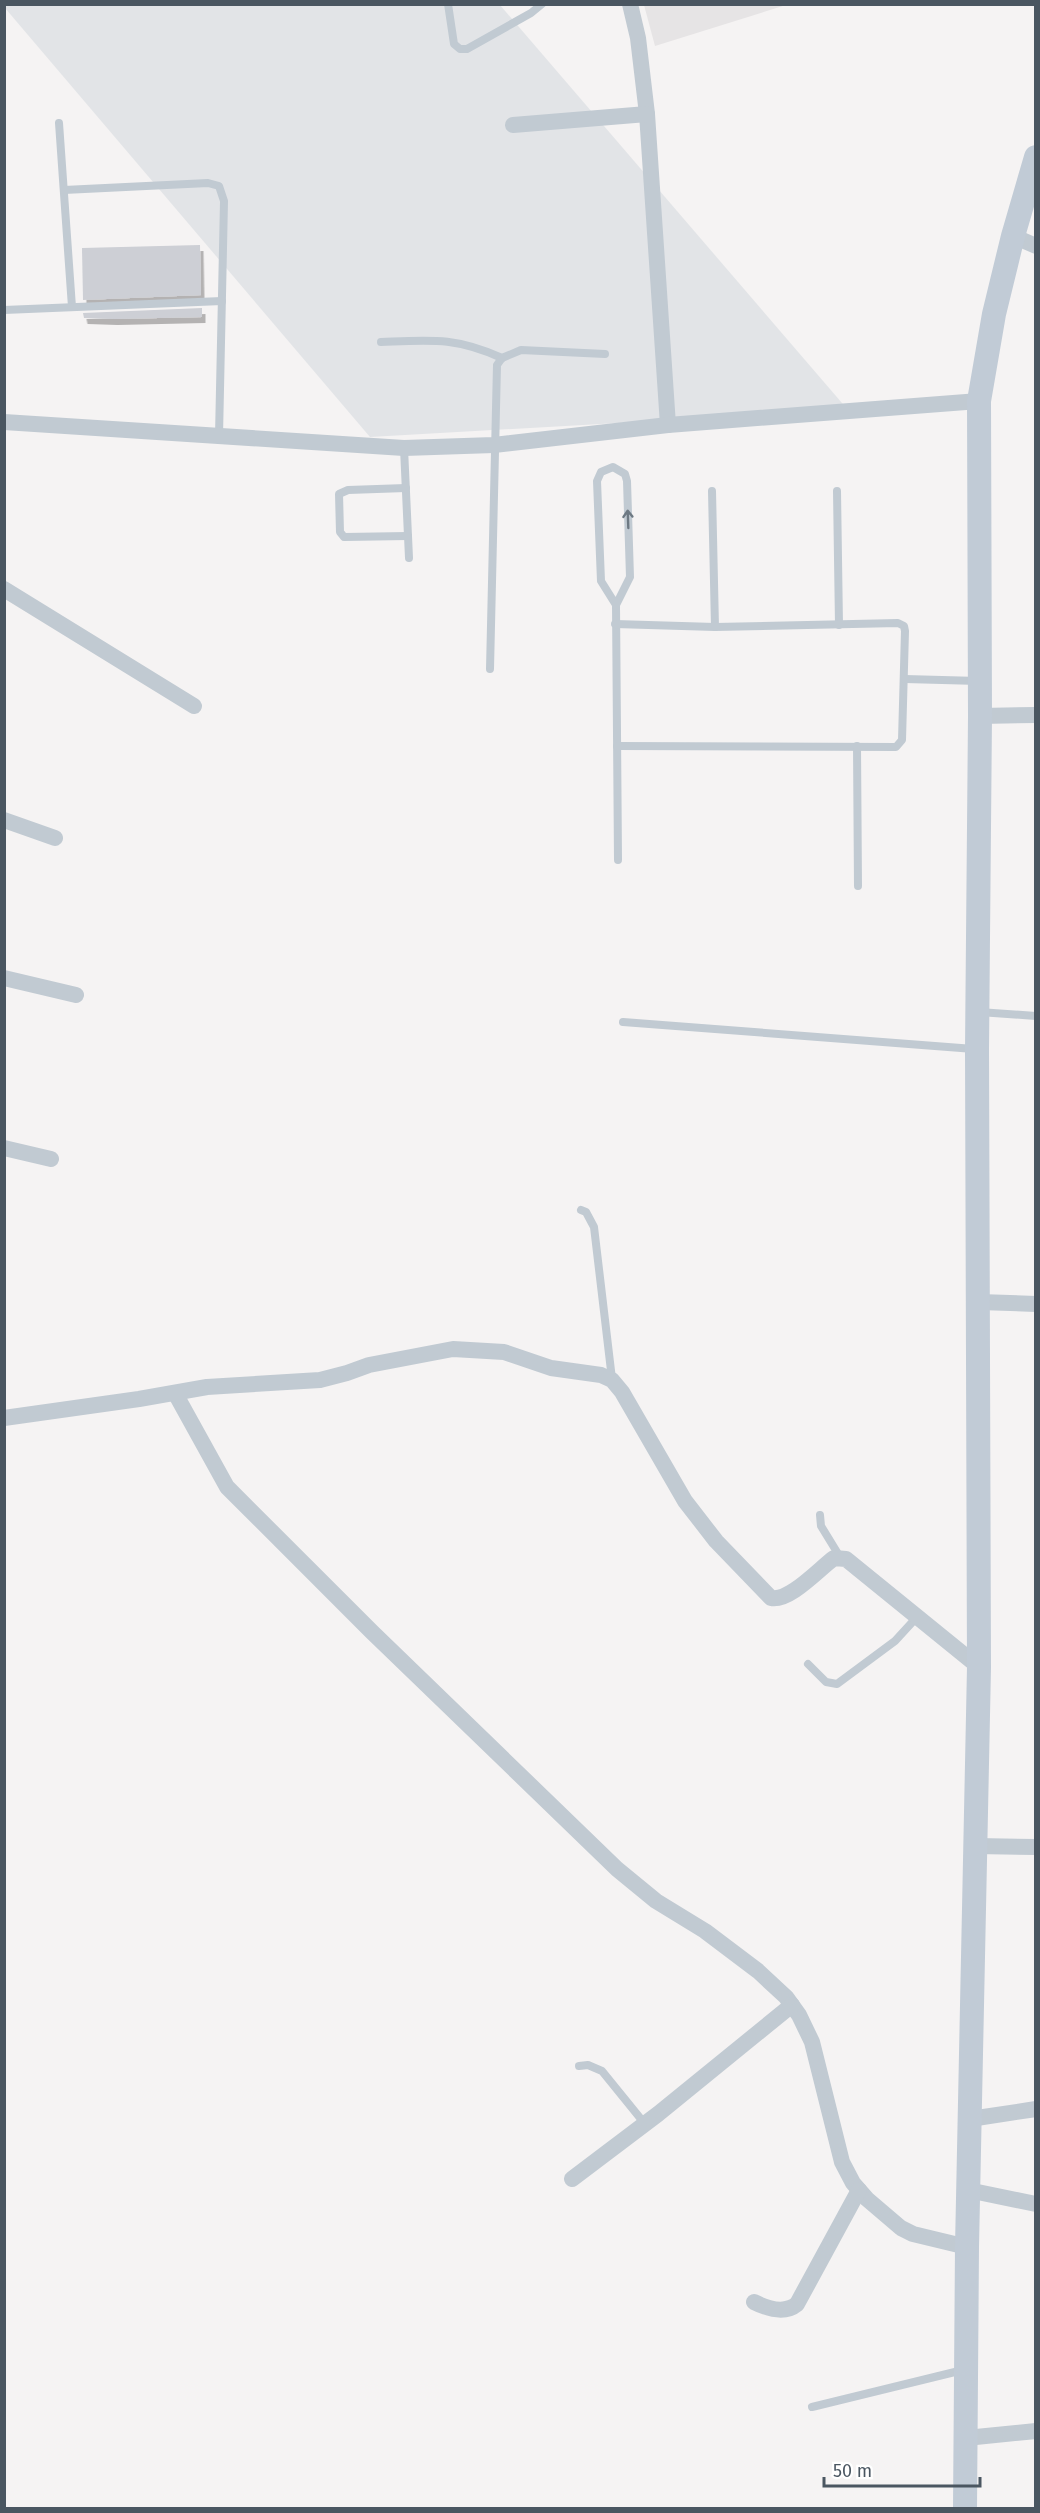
<svg xmlns="http://www.w3.org/2000/svg" width="1040" height="2513" viewBox="0 0 1040 2513" font-family="'Fira Sans',sans-serif">
  <style>
    .education { fill: #e6e4e5 }
    .airport { fill: #e2e4e7 }
    .building { fill: #cdcfd5; filter: url(#shadow) }
    .lines { fill: none; stroke-linecap: round; stroke-linejoin: round }
    .lane { stroke: #c1cad2; stroke-width: 8 }
    .street { stroke: #c1cad2; stroke-width: 16 }
    .secondary { stroke: #c1cbd6; stroke-width: 24 }
    .oneway { stroke: #6e7983 }
  </style>
  <defs>
    <filter id="shadow"><feDropShadow dx="3.5" dy="6" stdDeviation="0" flood-color="#0004"/></filter>
  </defs>
  <rect width="100%" height="100%" fill="#f5f3f3"/>
  <path class="education" d="M644,5V4L786,5L655,46Z"/>
  <path class="airport" d="M4,5H500L848,410L370,437L5,8Z"/>
  <g class="building">
    <path d="M200,245L201,295L83,300L82,248Z"/>
    <path d="M202,308V317L114,319L84,318L83,313Z"/>
  </g>
  <g class="lines">
    <g class="lane">
      <path d="M448,4L454,44L460,49H467L531,13L542,4"/>
      <path d="M59,123L72,307"/>
      <path d="M64,190L208,183L219,186L224,201L219,436"/>
      <path d="M4,310L222,301"/>
      <path d="M381,342C432,340 455,337 502,358"/>
      <path d="M404,448L409,558"/>
      <path d="M406,488L348,490L339,494L340,532L344,537L408,536"/>
      <path d="M712,491L715,627"/>
      <path d="M837,491L839,625"/>
      <path d="M616,605L601,581L597,481L601,472L613,467L625,474L627,481L630,577L616,605L618,860"/>
      <path d="M615,624L715,627L898,623L904,626L905,631L902,740L896,747L617,746"/>
      <path d="M490,669L497,365L502,358L521,350L605,354"/>
      <path d="M905,679L979,681"/>
      <path d="M857,746L858,886"/>
      <path d="M979,1012L1036,1016"/>
      <path d="M623,1022L974,1049"/>
      <path d="M581,1210L586,1212L594,1227L612,1379"/>
      <path d="M820,1515L821,1526L840,1557"/>
      <path d="M808,1664L826,1682L837,1684L895,1641L917,1617"/>
      <path d="M579,2066L588,2065L602,2071L645,2124"/>
      <path d="M812,2407L963,2370"/>
    </g>
    <g class="street">
      <path d="M630,4L638,38L647,114L668,425"/>
      <path d="M513,125L647,114"/>
      <path d="M1013,236L1036,246"/>
      <path d="M4,422L404,448L494,445L668,425L979,401"/>
      <path d="M4,589L194,706"/>
      <path d="M980,716L1036,715"/>
      <path d="M4,820L55,838"/>
      <path d="M4,978L76,995"/>
      <path d="M4,1148L51,1159"/>
      <path d="M979,1302L1036,1304"/>
      <path d="M175,1393L227,1487L372,1632L617,1869L656,1901L705,1931L758,1971L786,1997L799,2015L812,2042L842,2162L853,2183L867,2199L901,2228L913,2234L967,2247"/>
      <path d="M4,1418L139,1399L207,1387L320,1380L347,1373L369,1365L453,1349L504,1352L551,1368L601,1375L612,1380L622,1392L685,1501L716,1541L771,1598C789,1602 819,1569 834,1558L846,1559L979,1667"/>
      <path d="M976,1846L1036,1847"/>
      <path d="M970,2119L1036,2109"/>
      <path d="M572,2179L658,2114L792,2005"/>
      <path d="M968,2190L1036,2204"/>
      <path d="M754,2302C768,2309 785,2314 797,2304L859,2190"/>
      <path d="M966,2438L1036,2431"/>
    </g>
    <path class="secondary" d="M965,2508L967,2247L979,1667L977,1050L980,716L979,401L994,314L1013,236L1036,157"/>
  </g>
  <defs><path id="oneway-shaft" d="M-6 0H5M1.5-3L5.5 0L1.5 3" fill="none" stroke-width="1.6" stroke-linecap="round" stroke-linejoin="round" transform="scale(1.5)"/></defs>
  <use class="oneway" href="#oneway-shaft" transform="translate(628 519) rotate(-92)"/>
  <rect width="1040" height="2513" fill="none" stroke="#4a5661" stroke-width="12"/>
  <path d="M824 2477v9h156v-9" fill="none" stroke="#4a5661" stroke-width="3"/>
  <text x="833" y="2477" font-size="18" fill="#4a5661" stroke="#ffffff" stroke-width="4.5" paint-order="stroke">50 m</text>
</svg>
